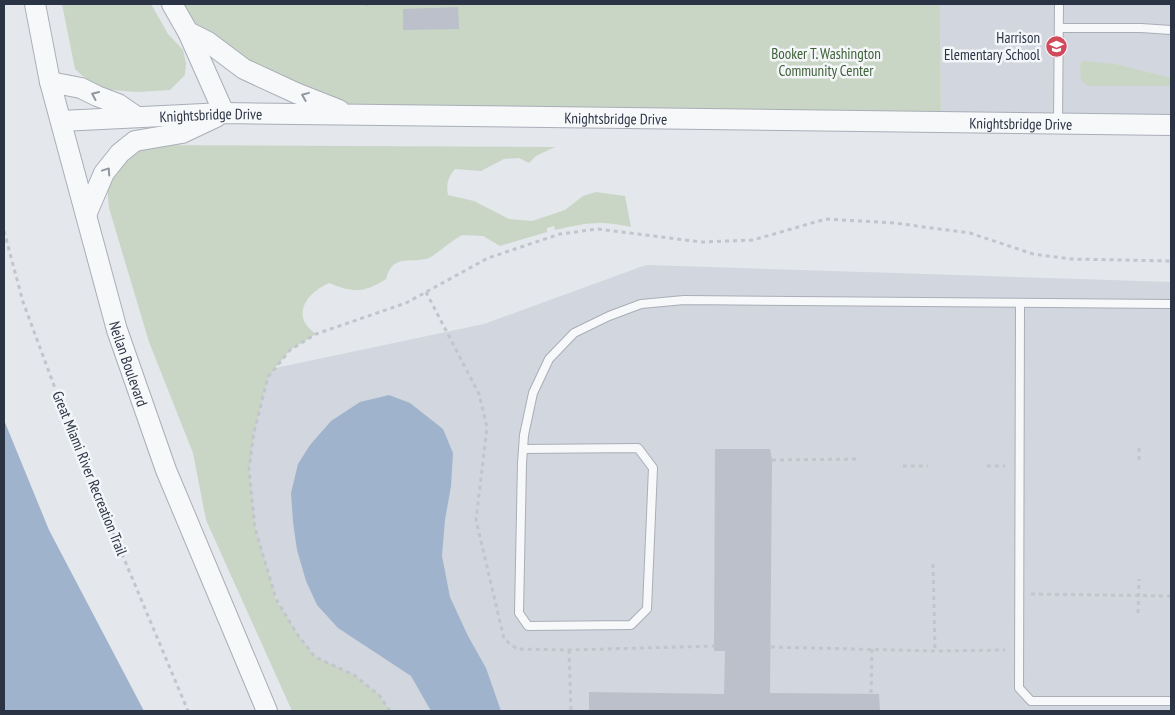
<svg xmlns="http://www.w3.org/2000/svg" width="1175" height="715" viewBox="0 0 1175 715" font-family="'PT Sans Narrow',sans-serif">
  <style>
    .built { fill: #d2d6de }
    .green { fill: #c9d6c5 }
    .water { fill: #9fb4cc }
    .building { fill: #bbc0ca }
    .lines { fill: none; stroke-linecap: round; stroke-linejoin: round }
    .service-casing { stroke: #a9aeb7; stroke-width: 10 }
    .tertiary-casing { stroke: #a9aeb7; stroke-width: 22 }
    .path { stroke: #c2c5cb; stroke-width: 3; stroke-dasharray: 4 4; stroke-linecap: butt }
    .service { stroke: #f7f8fa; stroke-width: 8 }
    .tertiary { stroke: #f7f8fa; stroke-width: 20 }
    .oneway { stroke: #9196a0 }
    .labels { text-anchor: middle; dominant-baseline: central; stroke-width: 5; stroke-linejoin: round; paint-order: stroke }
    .poi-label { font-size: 15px; fill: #2b3445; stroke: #f4f6f9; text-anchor: end }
    .park-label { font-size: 15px; fill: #3f6138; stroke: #f4f6f9 }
    .street-label { font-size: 15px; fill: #2b3445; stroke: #f4f6f9 }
  </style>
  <rect width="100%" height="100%" fill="#e4e7ec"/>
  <g class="built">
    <path d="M940,4H1171V125L941,122Z"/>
    <path d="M646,265L1171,282V711H331L223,487L199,384L484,324Z"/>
  </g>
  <g class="green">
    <path d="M62,4H151L168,34L183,50L186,63L185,75L170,90L138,92L97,89L75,69Z"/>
    <path d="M172,4H940L941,122L350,115L244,69Z"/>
    <path d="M1082,61L1115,64L1171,78V86H1088L1081,80L1080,67Z"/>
    <path d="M149,145L555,147L536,156L529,163L519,158L504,159L481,171L455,169C448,177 446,184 448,195L474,201L509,219L532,221L565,210L583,196L596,192L625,196L631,227C598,220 587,223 555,230L554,226L547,228V232L500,246L483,236L462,235C454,239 434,256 429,258C409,264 393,253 386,279C364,293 353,293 329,283C306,293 290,317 316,334L290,350L268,377L254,432L249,469L255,528L276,599L297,634L315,657L354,675L379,695L390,711H292L206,520L193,453L149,342L109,208L107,185L128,155Z"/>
  </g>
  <g class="water">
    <path d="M389,395L410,403L443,429L453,453L451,486L445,520L442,556L450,597L468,636L486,668L501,711H431L411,676L338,628L317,605L306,581L297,550L293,522L291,493L298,464L310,445L331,421L360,402Z"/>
    <path d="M4,420L49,530L144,711H4Z"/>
  </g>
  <g class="building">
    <path d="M458,7L459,29L403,30V9Z"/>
    <path d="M715,449H770L772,460L770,693L879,694L880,711H589V692L724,694L725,651H714Z"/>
  </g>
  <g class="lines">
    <defs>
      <g id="service">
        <path d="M1059,28H1141L1171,30"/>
        <path d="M1058,122L1059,4"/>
        <path d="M1020,303L1019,688L1031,701H1171"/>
        <path d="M523,449L638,448L653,468L647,609L631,625L528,626L519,613L522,463L524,435L533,393L549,359L574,333L609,316L641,304L684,300L1171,304"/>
      </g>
      <g id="tertiary">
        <path id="s1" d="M35,4L50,82L117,330L166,470L267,711"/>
        <path d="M172,4L188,32L224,113"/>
        <path d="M188,32L208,42L244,69L296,93L339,110"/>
        <path d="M50,82L81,88L97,96L118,104L137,117"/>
        <path id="s2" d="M61,121L224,113L1171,125"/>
        <path d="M86,215L104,173L120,153L135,141L182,133L216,117"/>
      </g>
    </defs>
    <use href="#service" class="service-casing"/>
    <use href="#tertiary" class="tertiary-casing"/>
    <g class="path">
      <path d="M367,6V4"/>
      <path d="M4,231L23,302L75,442L188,711"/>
      <path d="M426,292L479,394L487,427L476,520L504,639L517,649L569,650L715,646"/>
      <path d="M1139,448V463"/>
      <path d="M772,460L859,459"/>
      <path d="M903,466H928"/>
      <path d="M987,466H1005"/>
      <path d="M933,564L935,651"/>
      <path d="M1031,594L1171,596"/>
      <path d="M1138,613L1139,579"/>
      <path d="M771,647L935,651L1005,650"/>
      <path d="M569,650L571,711"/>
      <path d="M871,693L872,649"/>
      <path d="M390,711L379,695L354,675L315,657L297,634L276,599L255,528L249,469L254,432L268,377L290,350L316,334L406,303L488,258L560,234L598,229L702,242L753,240L826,219L894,223L970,233L1033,254L1071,259L1171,261"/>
    </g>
    <use href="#service" class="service"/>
    <use href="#tertiary" class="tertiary"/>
  </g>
  <defs><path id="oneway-chevron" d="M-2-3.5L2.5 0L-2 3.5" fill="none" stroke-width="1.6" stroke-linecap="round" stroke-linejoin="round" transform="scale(1.25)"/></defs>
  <g class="oneway">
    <use href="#oneway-chevron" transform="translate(95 95) rotate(-156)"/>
    <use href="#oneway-chevron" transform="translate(305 96) rotate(-158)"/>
    <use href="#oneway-chevron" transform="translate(107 171) rotate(-56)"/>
  </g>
  <defs>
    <symbol id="school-disc" viewBox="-11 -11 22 22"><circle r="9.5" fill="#d1495b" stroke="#f4f6f9"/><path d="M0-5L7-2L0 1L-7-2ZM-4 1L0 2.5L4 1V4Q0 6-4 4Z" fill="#fff"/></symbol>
  </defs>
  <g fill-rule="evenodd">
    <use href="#school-disc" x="1044" y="34" width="25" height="25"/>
  </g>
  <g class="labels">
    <g class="poi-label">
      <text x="1040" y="37">Harrison<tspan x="1040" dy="17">Elementary School</tspan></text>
    </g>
    <g class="park-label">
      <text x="826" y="53">Booker T. Washington<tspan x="826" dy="17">Community Center</tspan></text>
    </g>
    <g class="street-label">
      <text stroke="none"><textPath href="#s2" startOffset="150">Knightsbridge Drive</textPath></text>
      <text stroke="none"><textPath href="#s2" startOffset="555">Knightsbridge Drive</textPath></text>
      <text stroke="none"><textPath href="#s2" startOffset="960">Knightsbridge Drive</textPath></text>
      <text stroke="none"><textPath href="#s1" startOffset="372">Neilan Boulevard</textPath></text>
      <text transform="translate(90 473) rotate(68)">Great Miami River Recreation Trail</text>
    </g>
  </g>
  <rect width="1175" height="715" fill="none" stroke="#2b3445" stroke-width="10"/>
</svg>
